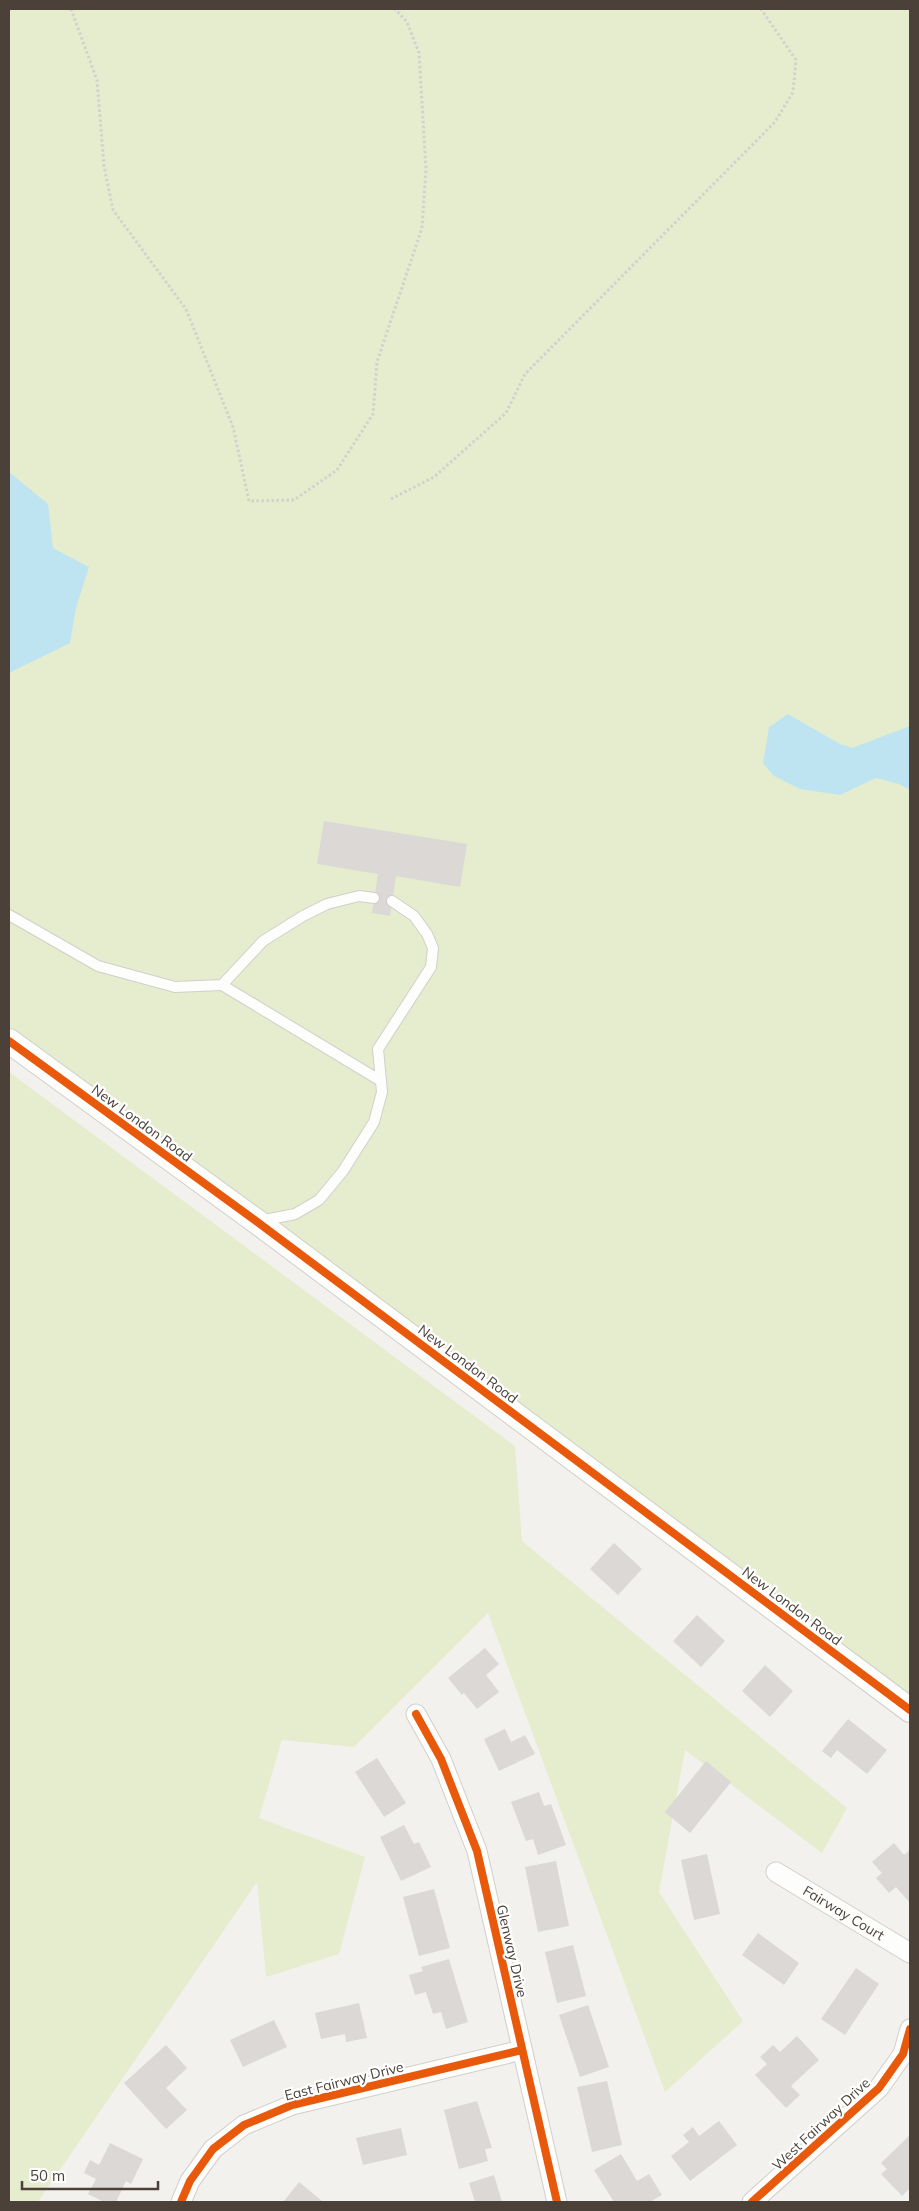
<svg xmlns="http://www.w3.org/2000/svg" width="919" height="2211" viewBox="0 0 919 2211" font-family="Mulish,sans-serif">
  <style>
    .green { fill: #e5edce }
    .water { fill: #bee4f2 }
    .building { fill: #dbd8d5 }
    .lines { fill: none; stroke-linecap: round; stroke-linejoin: round }
    .service-casing { stroke: #d1cfcb; stroke-width: 12 }
    .minor-casing { stroke: #d1cfcb; stroke-width: 21 }
    .tertiary-casing { stroke: #d1cfcb; stroke-width: 26 }
    .path { stroke: #d3d1cc; stroke-width: 3; stroke-dasharray: 2.5 2.5; stroke-linecap: butt }
    .service { stroke: #fdfdfc; stroke-width: 10 }
    .minor { stroke: #fdfdfc; stroke-width: 19 }
    .tertiary { stroke: #fdfdfc; stroke-width: 24 }
    .cycleway-casing { stroke: #fff; stroke-width: 11 }
    .cycleway { stroke: #e8590c; stroke-width: 8 }
    .labels { text-anchor: middle; dominant-baseline: central; stroke-width: 4.5; stroke-linejoin: round; paint-order: stroke }
    .street-label { font-size: 14px; fill: #4b4139; stroke: #fff }
  </style>
  <rect width="100%" height="100%" fill="#f3f1ee"/>
  <g class="green">
    <path d="M9,9H910V1710L9,1041Z"/>
    <path d="M9,1072L515,1446L522,1541L847,1808L822,1853L685,1750L659,1892L743,2021L665,2092L488,1613L354,1747L282,1740L259,1818L365,1857L339,1954L266,1977L257,1882L38,2202H9Z"/>
  </g>
  <g class="water">
    <path d="M9,472L48,504L53,548L89,567L76,608L70,643L9,673Z"/>
    <path d="M788,714L840,744L852,748L910,726V790L899,784L876,778L840,795L800,789L774,776L763,763L769,727Z"/>
  </g>
  <g class="building">
    <path d="M324,821L467,844L460,887L396,876L390,916L372,913L378,874L317,864Z"/>
    <path d="M614,1543L642,1569L618,1595L590,1569Z"/>
    <path d="M697,1615L725,1641L701,1667L673,1641Z"/>
    <path d="M485,1648L499,1664L486,1675L499,1692L477,1709L464,1693L462,1695L448,1678Z"/>
    <path d="M765,1665L793,1691L770,1717L742,1691Z"/>
    <path d="M848,1719L887,1750L867,1774L837,1750L831,1758L822,1751Z"/>
    <path d="M505,1729L511,1742L525,1735L535,1754L499,1771L484,1739Z"/>
    <path d="M377,1758L406,1803L384,1817L355,1772Z"/>
    <path d="M706,1761L731,1782L690,1833L665,1812Z"/>
    <path d="M539,1792L544,1806L551,1804L566,1845L538,1855L533,1839L526,1841L511,1802Z"/>
    <path d="M404,1825L414,1844L419,1842L431,1867L401,1881L380,1837Z"/>
    <path d="M894,1843L904,1855L910,1850V1903L896,1887L889,1893L876,1878L882,1873L872,1862Z"/>
    <path d="M707,1854L720,1914L694,1920L681,1860Z"/>
    <path d="M556,1861L569,1926L538,1932L525,1867Z"/>
    <path d="M434,1889L450,1948L419,1956L403,1897Z"/>
    <path d="M758,1933L799,1963L784,1985L742,1955Z"/>
    <path d="M573,1945L586,1996L557,2003L545,1952Z"/>
    <path d="M449,1959L468,2022L446,2029L441,2012L433,2014L426,1992L415,1995L409,1975L423,1971L421,1967Z"/>
    <path d="M856,1968L879,1984L845,2035L821,2019Z"/>
    <path d="M359,2003L367,2038L346,2042L345,2034L321,2039L315,2013Z"/>
    <path d="M588,2005L609,2067L580,2077L559,2015Z"/>
    <path d="M274,2020L287,2047L243,2067L230,2040Z"/>
    <path d="M797,2036L819,2060L791,2086L800,2095L786,2108L755,2075L767,2064L760,2057L773,2045L780,2052Z"/>
    <path d="M166,2045L187,2068L166,2088L187,2110L166,2129L124,2083Z"/>
    <path d="M607,2081L622,2145L592,2152L577,2087Z"/>
    <path d="M477,2101L492,2148L485,2149L488,2161L459,2169L444,2110Z"/>
    <path d="M719,2121L737,2145L690,2181L671,2156L689,2142L683,2135L693,2127L699,2136Z"/>
    <path d="M401,2128L407,2155L363,2165L356,2138Z"/>
    <path d="M910,2135V2188L902,2196L881,2174L887,2169L881,2163Z"/>
    <path d="M110,2143L143,2159L131,2184L126,2181L116,2202H104L88,2194L96,2179L84,2173L90,2160L99,2165Z"/>
    <path d="M621,2154L637,2181L649,2174L662,2195L650,2202H614L594,2170Z"/>
    <path d="M494,2175L502,2202H475L469,2183Z"/>
    <path d="M299,2182L322,2201L321,2202L284,2201Z"/>
  </g>
  <g class="lines">
    <defs>
      <g id="service">
        <path d="M9,915L98,966L175,987L222,985L263,941L303,916L327,904L359,896L374,898"/>
        <path d="M222,985L381,1081"/>
        <path d="M260,1221L295,1214L319,1200L343,1171L374,1122L382,1092L378,1049L431,967L433,948L427,934L414,916L392,901"/>
      </g>
      <g id="minor">
        <path d="M416,1714L441,1759L477,1851L557,2202"/>
        <path id="s1" d="M776,1872L910,1953"/>
        <path d="M181,2202L190,2181L213,2149L244,2125L292,2105L522,2050"/>
        <path d="M752,2202L879,2088L903,2054L910,2029"/>
      </g>
      <path id="tertiary" d="M9,1041L256,1221L910,1710"/>
    </defs>
    <use href="#service" class="service-casing"/>
    <use href="#minor" class="minor-casing"/>
    <use href="#tertiary" class="tertiary-casing"/>
    <g class="path">
      <path d="M71,9L97,80L104,166L113,210L186,309L233,427L249,501L294,500L337,470L373,414L377,362L422,228L426,169L419,53L407,22L395,9"/>
      <path d="M391,499L434,477L506,413L525,374L775,122L793,92L796,60L761,9"/>
    </g>
    <use href="#service" class="service"/>
    <use href="#minor" class="minor"/>
    <use href="#tertiary" class="tertiary"/>
    <defs>
      <g id="cycleway">
        <path d="M9,1041L256,1221L910,1710"/>
        <path d="M416,1714L441,1759L477,1851L557,2202"/>
        <path d="M181,2202L190,2181L213,2149L244,2125L292,2105L522,2050"/>
        <path d="M752,2202L879,2088L903,2054L910,2029"/>
      </g>
    </defs>
    <use href="#cycleway" class="cycleway-casing"/>
    <use href="#cycleway" class="cycleway"/>
  </g>
  <g class="labels">
    <g class="street-label">
      <text transform="translate(142 1123) rotate(36)">New London Road</text>
      <text transform="translate(468 1364) rotate(37)">New London Road</text>
      <text transform="translate(792 1606) rotate(37)">New London Road</text>
      <text stroke="none"><textPath href="#s1" startOffset="79">Fairway Court</textPath></text>
      <text transform="translate(512 1951) rotate(77)">Glenway Drive</text>
      <text transform="translate(344 2081) rotate(-14)">East Fairway Drive</text>
      <text transform="translate(821 2124) rotate(-43)">West Fairway Drive</text>
    </g>
  </g>
  <rect width="919" height="2211" fill="none" stroke="#4b4139" stroke-width="20"/>
  <path d="M22 2181v8h136v-8" fill="none" stroke="#4b4139" stroke-width="2.5"/>
  <text x="30" y="2181" font-size="15" fill="#4b4139" stroke="#ffffff" stroke-width="4" paint-order="stroke">50 m</text>
</svg>
